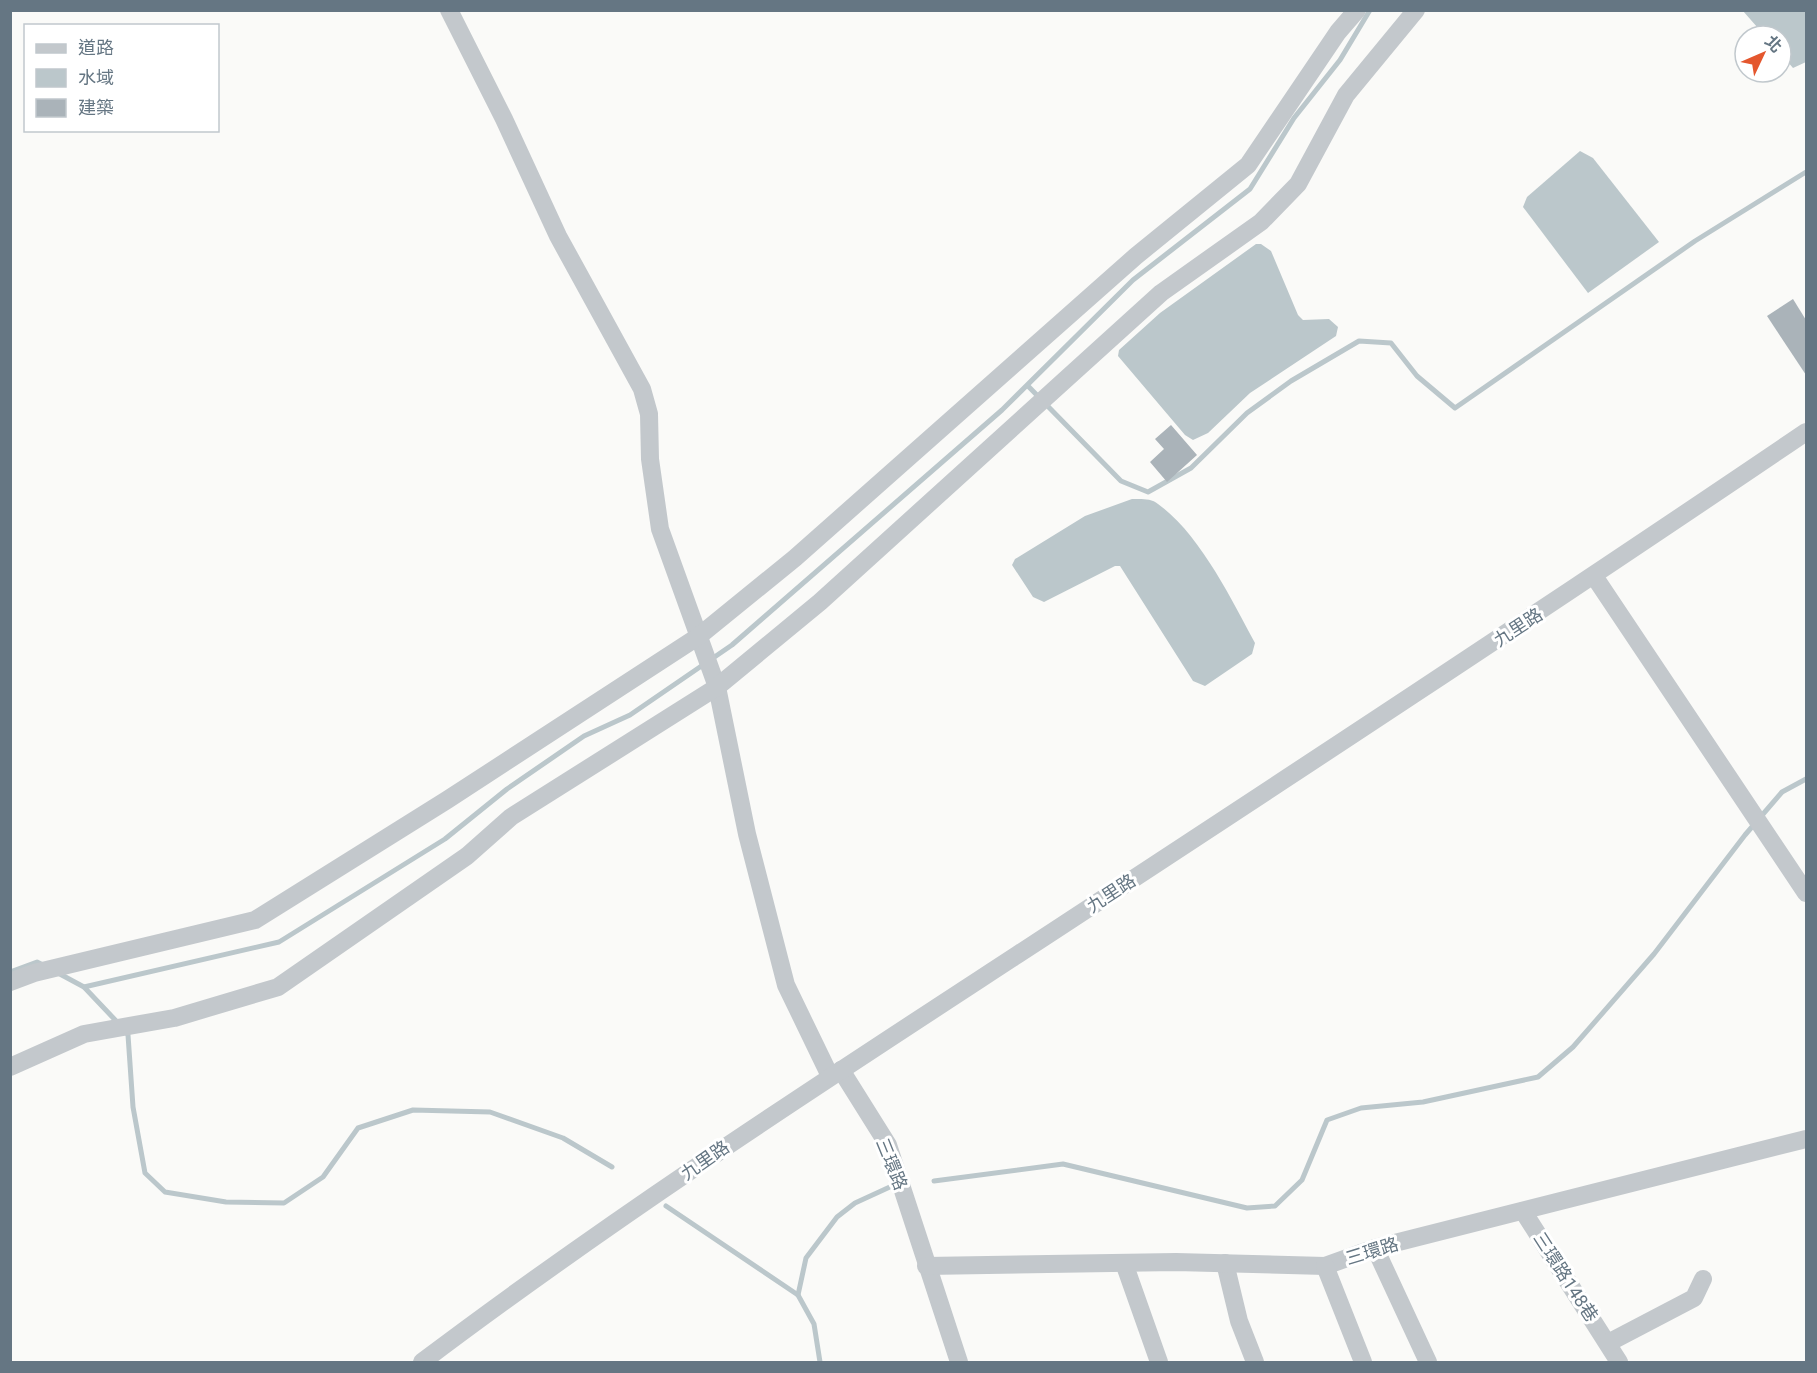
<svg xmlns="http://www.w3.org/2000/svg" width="1817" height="1373" viewBox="0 0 1817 1373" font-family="Roboto,'Noto Sans TC',sans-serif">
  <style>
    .water { fill: #bbc7cb }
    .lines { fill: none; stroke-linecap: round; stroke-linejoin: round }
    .stream { stroke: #bbc7cb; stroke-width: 5 }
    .building { fill: #aab3b9 }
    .minor { stroke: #c3c8cc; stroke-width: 18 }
    .labels { text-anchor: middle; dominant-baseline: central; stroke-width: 6; stroke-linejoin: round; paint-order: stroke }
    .street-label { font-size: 18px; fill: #657683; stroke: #fff }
  </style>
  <rect width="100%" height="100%" fill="#fafaf8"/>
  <g class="water">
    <path d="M1743,11H1806V62L1793,68L1781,54V36H1765Z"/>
    <path d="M1580,151L1593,158L1659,242L1588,293L1523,207L1527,197Z"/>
    <path d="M1256,244H1261L1271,251L1298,315L1303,320L1329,319L1338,327L1336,336L1250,393L1208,433L1193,440L1185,435L1118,356L1119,350L1160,313Z"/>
    <path d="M1132,499C1141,499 1151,498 1158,504C1199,533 1232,600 1255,643L1252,654L1205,686L1193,681L1120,566H1115L1044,602L1033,597L1012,565L1015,559L1085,516Z"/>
  </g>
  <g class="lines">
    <g class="stream">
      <path d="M1028,386L1121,481L1148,492L1191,468L1247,413L1291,381L1359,341L1391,343L1417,376L1455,408L1695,241L1806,172"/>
      <path d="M10,972L37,962L45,966"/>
      <path d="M58,973L84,987L119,1024"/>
      <path d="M84,987L279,942L445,839L507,789L584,736L630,715L732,645L1002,410L1133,280L1250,189L1294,118L1340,60L1370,10"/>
      <path d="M125,1031L128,1035L133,1107L145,1173L165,1192L226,1202L284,1203L323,1177L358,1128L413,1110L490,1112L563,1138L612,1167"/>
      <path d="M934,1181L1063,1164L1247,1208L1275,1206L1302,1180L1327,1120L1361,1108L1423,1102L1538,1077L1573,1047L1654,954L1745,835L1782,792L1806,779"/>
      <path d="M666,1206L798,1295L814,1324L820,1362"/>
      <path d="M798,1295L806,1258L837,1217L855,1203L892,1186"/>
    </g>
  </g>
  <g class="building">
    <path d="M1793,299L1806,320V375L1767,316Z"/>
    <path d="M1171,425L1197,455L1167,482L1150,462L1164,449L1155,439Z"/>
  </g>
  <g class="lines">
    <g class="minor">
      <path d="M449,10L504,119L558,236L642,389L649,414L650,459L660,529L717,687L747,834L786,985L830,1076"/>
      <path d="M1594,576L1806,893"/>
      <path d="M10,982L34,973L255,920L447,800L699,636L795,558L1136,256L1248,165L1338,32L1357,10"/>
      <path d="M10,1067L84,1034L174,1018L278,987L467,856L511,817L717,687L820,602L1161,293L1261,222L1298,184L1346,95L1416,10"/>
      <path d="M841,1070L888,1145L959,1362"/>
      <path d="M1523,1211L1619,1362"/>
      <path d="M1375,1248L1428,1362"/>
      <path d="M1124,1263L1159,1362"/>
      <path d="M1225,1263L1239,1321L1255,1362"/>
      <path d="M926,1266L1176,1262L1325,1266L1375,1248L1806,1139"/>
      <path d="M1325,1266L1363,1362"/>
      <path d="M1608,1343L1694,1298L1703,1279"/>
      <path d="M422,1362C614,1217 815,1087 1017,955C1281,782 1545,609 1806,432"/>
    </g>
  </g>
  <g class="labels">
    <g class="street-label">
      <text transform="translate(1518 627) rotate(-33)">九里路</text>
      <text transform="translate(1111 893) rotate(-33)">九里路</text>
      <text transform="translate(705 1160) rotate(-35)">九里路</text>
      <text transform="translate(892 1164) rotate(68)">三環路</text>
      <text transform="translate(1372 1251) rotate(-17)">三環路</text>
      <text transform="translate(1566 1277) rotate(57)">三環路148巷</text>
    </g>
  </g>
  <rect width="1817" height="1373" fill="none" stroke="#657683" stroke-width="24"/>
  <rect x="24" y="24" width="195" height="108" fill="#ffffff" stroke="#c1c8cd" stroke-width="1.5"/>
  <rect x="36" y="44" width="30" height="9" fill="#c3c8cc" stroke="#c1c8cd" stroke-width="1.5"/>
  <text x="78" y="54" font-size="18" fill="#657683">道路</text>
  <rect x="36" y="69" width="30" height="18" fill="#bbc7cb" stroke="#c1c8cd" stroke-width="1.5"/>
  <text x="78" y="84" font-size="18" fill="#657683">水域</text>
  <rect x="36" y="99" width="30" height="18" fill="#aab3b9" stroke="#c1c8cd" stroke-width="1.5"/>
  <text x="78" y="114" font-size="18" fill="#657683">建築</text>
  <g transform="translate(1763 54) rotate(46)"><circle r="28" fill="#ffffff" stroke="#c1c8cd" stroke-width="1.5"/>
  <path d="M0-4.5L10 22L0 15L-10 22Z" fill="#e4572e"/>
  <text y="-9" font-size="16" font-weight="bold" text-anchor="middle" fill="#657683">北</text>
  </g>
</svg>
